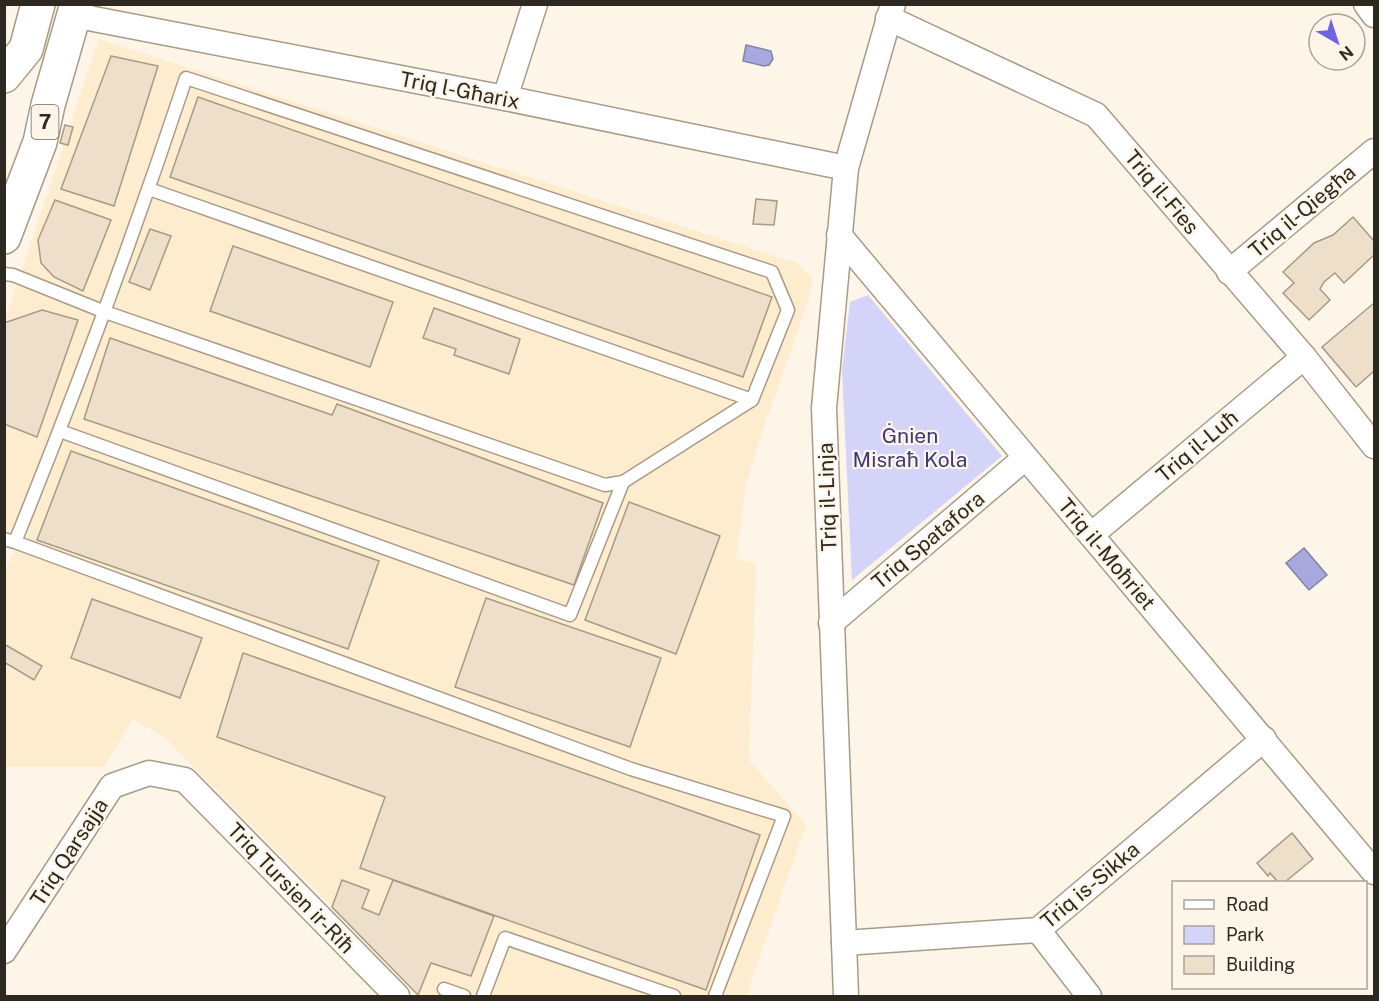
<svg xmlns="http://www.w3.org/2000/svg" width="1379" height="1001" viewBox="0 0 1379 1001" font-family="'Public Sans',sans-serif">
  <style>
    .built { fill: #feeccf }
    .green { fill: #d3d4f8 }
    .water { fill: #a7a9de; stroke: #8383a5; stroke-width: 1.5 }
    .building { fill: #eddfc9; stroke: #a79a86; stroke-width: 1.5 }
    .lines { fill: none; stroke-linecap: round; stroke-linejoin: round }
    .lane-casing { stroke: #a89b87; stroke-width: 15 }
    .street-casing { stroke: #a89b87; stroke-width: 27 }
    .highway-casing { stroke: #a89b87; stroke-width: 36 }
    .lane { stroke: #fff; stroke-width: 12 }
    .street { stroke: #fff; stroke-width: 24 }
    .highway { stroke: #fff; stroke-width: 33 }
    .labels { text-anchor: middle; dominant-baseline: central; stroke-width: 4.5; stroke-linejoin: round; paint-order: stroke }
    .shield { fill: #fdf5e8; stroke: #6c665c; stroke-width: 1.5 }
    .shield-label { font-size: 20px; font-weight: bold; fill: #2e2920 }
    .street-label { font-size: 21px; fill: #2e2920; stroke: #fdf5e8 }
    .park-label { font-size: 21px; fill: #3e3a7a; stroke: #fdf5e8 }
  </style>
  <rect width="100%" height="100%" fill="#fdf5e8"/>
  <path class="built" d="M99,39L797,263L813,278L809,298L759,442L746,485L736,558L756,564L749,760L806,825L746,996H420L165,738L133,719L104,767H5V569L24,536L5,529V321Z"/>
  <path class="green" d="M868,295L1002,456L852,580L842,370L850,302Z"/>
  <g class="water">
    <path d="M746,45L771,51L773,59L769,65L764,66L743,61Z"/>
    <path d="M1304,548L1327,575L1309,590L1286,563Z"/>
  </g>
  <g class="building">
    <path d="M111,56L158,66L114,206L61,189Z"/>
    <path d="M198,97L772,297L743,377L170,177Z"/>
    <path d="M65,125L73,127L68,145L60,143Z"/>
    <path d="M756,199L777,201L774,225L753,224Z"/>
    <path d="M55,200L111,220L83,291L54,277L41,263L38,240Z"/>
    <path d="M1353,217L1374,241V255L1344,283L1335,273L1324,282L1320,289L1330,300L1309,320L1283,293L1294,283L1283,272L1314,243L1333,235Z"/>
    <path d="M150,229L171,236L150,290L129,282Z"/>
    <path d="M233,246L393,302L370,367L210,311Z"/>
    <path d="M1374,303V371L1356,387L1322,347Z"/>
    <path d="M434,308L520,339L509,374L454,355L456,349L423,338Z"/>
    <path d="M42,310L78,320L37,437L4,424V323Z"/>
    <path d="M110,338L332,415L337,404L603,503L574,585L84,419Z"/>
    <path d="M71,451L379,561L348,649L37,540Z"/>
    <path d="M629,502L720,536L676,654L585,620Z"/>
    <path d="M486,598L661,658L630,747L455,687Z"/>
    <path d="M92,599L202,638L180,698L71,658Z"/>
    <path d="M4,644L42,666L34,680L4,662Z"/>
    <path d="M243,653L760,835L706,990L360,868L385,797L217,737Z"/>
    <path d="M1292,833L1313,859L1285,882H1278L1270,873L1268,876L1257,863Z"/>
    <path d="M342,880L369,890L362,908L379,915L393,880L494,916L471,976L431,963L418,995L332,907Z"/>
  </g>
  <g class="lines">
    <defs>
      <g id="lane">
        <path d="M4,274L13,275L105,312L605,485L623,482L752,400"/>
        <path d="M60,431L570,615L623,482"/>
        <path d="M4,539L15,542C77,389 134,235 186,78L772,272L788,310L752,400L149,189"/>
        <path d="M15,542L631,769L784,816L715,996"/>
        <path d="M444,989L464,996"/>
        <path d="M483,996L505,938L674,996"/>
      </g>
      <g id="street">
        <path d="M1366,4L1374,15"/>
        <path d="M73,15L505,98L846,168"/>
        <path d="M888,18L1096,115L1304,357L1374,446"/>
        <path d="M505,98L535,4"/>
        <path d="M839,235L1374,872"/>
        <path d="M1229,272L1374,151"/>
        <path d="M1091,535L1304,357"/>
        <path d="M831,623L1025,458"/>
        <path d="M1038,930L1089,996"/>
        <path d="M844,943L1038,930L1264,739"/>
        <path d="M4,951L112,786L149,773L185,780L397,996"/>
        <path d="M846,996L824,408L846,168L893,4"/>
      </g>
      <g id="highway">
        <path d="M4,76L26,49L38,4"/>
        <path d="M4,237L40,142L48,105L77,4"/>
      </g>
    </defs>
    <use href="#lane" class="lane-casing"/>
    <use href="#street" class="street-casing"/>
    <use href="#highway" class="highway-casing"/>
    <use href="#lane" class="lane"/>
    <use href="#street" class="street"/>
    <use href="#highway" class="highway"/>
  </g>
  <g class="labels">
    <rect class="shield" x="31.5" y="105" width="27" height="34" rx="4.5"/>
    <g class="shield-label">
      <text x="45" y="122">7</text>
    </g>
    <g class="street-label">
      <text transform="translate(460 90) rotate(11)">Triq l-Għarix</text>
      <text transform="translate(1162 192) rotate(50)">Triq il-Fies</text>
      <text transform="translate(1302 211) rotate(-40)">Triq il-Qiegħa</text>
      <text transform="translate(1197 446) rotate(-40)">Triq il-Luħ</text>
      <text transform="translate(827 497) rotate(-92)">Triq il-Linja</text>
      <text transform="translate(928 540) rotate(-40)">Triq Spatafora</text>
      <text transform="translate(1107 554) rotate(50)">Triq il-Moħriet</text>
      <text transform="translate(69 852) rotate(-57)">Triq Qarsajja</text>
      <text transform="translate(1090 885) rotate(-40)">Triq is-Sikka</text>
      <text transform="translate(291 888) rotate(46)">Triq Tursien ir-Riħ</text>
    </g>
    <g class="park-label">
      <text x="910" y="435">Ġnien<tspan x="910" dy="24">Misraħ Kola</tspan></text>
    </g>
  </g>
  <rect width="1379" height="1001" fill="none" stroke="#2e2920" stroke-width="12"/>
  <rect x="1172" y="881" width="195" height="108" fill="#fdf5e8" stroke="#aaa398" stroke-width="1.5"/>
  <rect x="1184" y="900" width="30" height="9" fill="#ffffff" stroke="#aaa398" stroke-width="1.5"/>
  <text x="1226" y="911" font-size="18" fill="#2e2920">Road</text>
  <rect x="1184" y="926" width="30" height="18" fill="#d3d4f8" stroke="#aaa398" stroke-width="1.5"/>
  <text x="1226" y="941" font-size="18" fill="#2e2920">Park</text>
  <rect x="1184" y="956" width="30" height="18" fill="#eddfc9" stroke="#aaa398" stroke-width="1.5"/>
  <text x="1226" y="971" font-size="18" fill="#2e2920">Building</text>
  <g transform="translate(1337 42) rotate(141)"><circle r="28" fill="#fdf5e8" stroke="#aaa398" stroke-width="1.5"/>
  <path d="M0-4.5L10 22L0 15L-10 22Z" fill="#7065e0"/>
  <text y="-9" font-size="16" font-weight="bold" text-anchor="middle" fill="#2e2920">N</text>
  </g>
</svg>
